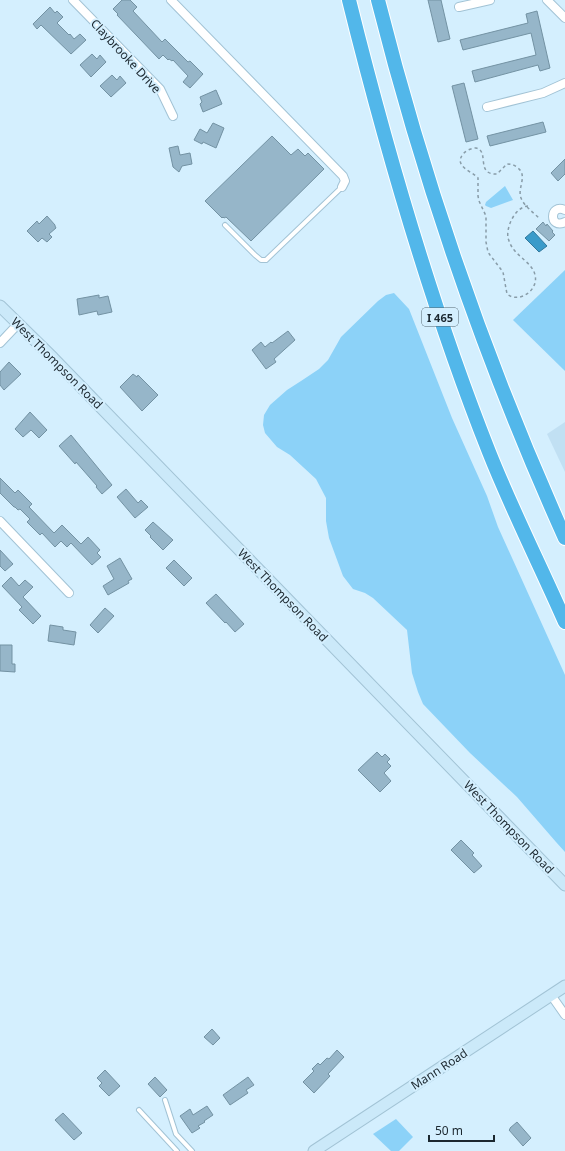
<svg xmlns="http://www.w3.org/2000/svg" width="565" height="1151" viewBox="0 0 565 1151" font-family="'Noto Sans',sans-serif">
  <style>
    .built { fill: #c1e0f3 }
    .green { fill: #8cd2f8 }
    .water { fill: #3a9bca; stroke: #31789c }
    .building { fill: #96b6c9; stroke: #7392a3 }
    .lines { fill: none; stroke-linecap: round; stroke-linejoin: round }
    .service-casing { stroke: #a2c3d5; stroke-width: 6 }
    .minor-casing { stroke: #a2c3d5; stroke-width: 10 }
    .secondary-casing { stroke: #a2c3d5; stroke-width: 13 }
    .motorway-casing { stroke: #fff; stroke-width: 16 }
    .path { stroke: #889ca8; stroke-width: 1.5; stroke-dasharray: 3 3; stroke-linecap: butt }
    .service { stroke: #fff; stroke-width: 4 }
    .minor { stroke: #fff; stroke-width: 8 }
    .secondary { stroke: #cbe9f9; stroke-width: 11 }
    .motorway { stroke: #52b7ea; stroke-width: 14 }
    .labels { text-anchor: middle; dominant-baseline: central; stroke-width: 4; stroke-linejoin: round; paint-order: stroke }
    .shield { fill: #d4effe; stroke: #53646e; stroke-width: 1 }
    .shield-label { font-size: 11px; font-weight: bold; fill: #1c2830 }
    .street-label { font-size: 12px; fill: #1c2830; stroke: #d4effe }
  </style>
  <rect width="100%" height="100%" fill="#d4effe"/>
  <path class="built" d="M565,422V472L547,434Z"/>
  <g class="green">
    <path d="M505,186L513,200L491,208L486,206L485,205L486,202Z"/>
    <path d="M565,270V371L513,320Z"/>
    <path d="M394,293L409,309L452,418L487,496L498,527L565,675V852L556,842L517,797L470,753L423,704L418,692L412,673L407,630L373,598L365,593L353,589L343,576L329,538L326,521V498L316,479L290,455L277,447L265,433L263,425L264,415L270,405L287,390L301,381L319,369L328,360L341,337L378,301L386,295Z"/>
    <path d="M396,1119L413,1137L399,1151H391L373,1134Z"/>
  </g>
  <path class="water" d="M533,231L547,246L539,252L525,238Z"/>
  <g class="building">
    <path d="M122,0H130L137,7L133,11L162,42L165,39L188,62L190,61L203,74L190,88L183,82L188,76L173,60L172,61L169,59L168,60L163,55L159,59L117,15L118,14L113,9Z"/>
    <path d="M428,0H441L450,39L438,42Z"/>
    <path d="M50,7L55,13L57,11L63,17L57,23L69,35L70,34L74,39L80,34L86,40L71,54L41,25L37,29L33,24Z"/>
    <path d="M537,11L550,68L540,71L538,65L475,82L472,71L536,55L531,33L463,50L460,40L528,23L526,14Z"/>
    <path d="M92,54L97,59L100,55L106,62L91,77L80,65Z"/>
    <path d="M112,75L117,80L120,76L126,83L111,97L100,86Z"/>
    <path d="M464,83L478,139L466,142L452,86Z"/>
    <path d="M216,90L222,104L203,112L200,104L202,102L200,97Z"/>
    <path d="M543,122L546,132L490,146L487,136Z"/>
    <path d="M213,123L224,128L216,148L203,142L202,144L194,140L200,129L207,133Z"/>
    <path d="M272,136L291,155L298,149L305,156L308,153L324,169L251,241L226,217L224,218L223,217L222,218L205,201Z"/>
    <path d="M178,146L180,155L190,153L192,164L182,166L179,172L173,167L169,148Z"/>
    <path d="M565,159V174L558,181L551,173Z"/>
    <path d="M47,216L55,225V226L56,228L49,234L52,237L47,242L42,238L38,242L27,231L37,221L39,224Z"/>
    <path d="M543,222L546,226L547,224L553,231L552,232L555,235L549,241L536,229Z"/>
    <path d="M99,295V298L108,296L112,312L98,315L97,311L79,315L77,299Z"/>
    <path d="M288,331L295,340L274,359L276,362L266,369L252,350L261,342L265,347L271,342L272,343Z"/>
    <path d="M9,362L21,374L4,390L0,385V372Z"/>
    <path d="M133,374L137,377L138,375L158,395L142,411L120,387Z"/>
    <path d="M30,412L47,430L39,438L31,430L23,437L15,429Z"/>
    <path d="M71,435L112,485L102,494L96,487L97,486L76,462L75,464L59,446Z"/>
    <path d="M0,478L15,493L18,490L32,504L29,507L54,533L62,525L81,544L88,537L100,550L97,553L101,557L92,565L71,543L67,547L61,541L55,547L42,533L40,535L27,522L30,519L20,509L18,510L15,507H14L0,493Z"/>
    <path d="M126,489L138,503L141,500L148,507L135,518L117,497Z"/>
    <path d="M153,522L173,540L163,550L150,537L151,536L145,530Z"/>
    <path d="M0,550L13,564L5,571L0,566Z"/>
    <path d="M120,558L132,579L128,581L129,583L108,595L103,586L114,579L107,566Z"/>
    <path d="M174,560L192,578L184,586L166,568Z"/>
    <path d="M11,577L19,586L25,580L33,587L23,597L41,616L33,624L19,610L22,607L2,586Z"/>
    <path d="M216,594L244,624L235,632L226,622L225,623L206,603Z"/>
    <path d="M105,608L114,616L98,633L90,625Z"/>
    <path d="M50,625L63,627V630L76,632L74,645L48,641Z"/>
    <path d="M0,645H12V664H15V672L0,671Z"/>
    <path d="M377,752L382,757L385,754L390,759L387,762L391,766L384,773L391,781L380,792L358,770Z"/>
    <path d="M461,840L474,853L472,855L482,866L474,873L451,850Z"/>
    <path d="M212,1029L220,1038L213,1045L204,1037Z"/>
    <path d="M337,1050L344,1057L328,1074L330,1076L314,1093L303,1082L314,1071L312,1069L318,1063L320,1065L327,1058L329,1059Z"/>
    <path d="M105,1070L120,1086L109,1096L99,1086L102,1083L97,1078Z"/>
    <path d="M155,1077L167,1090L160,1097L148,1084Z"/>
    <path d="M248,1077L254,1085L246,1090L248,1093L230,1105L223,1095Z"/>
    <path d="M207,1106L213,1115L204,1121L205,1122L198,1126L200,1128L192,1133L180,1116L190,1109L193,1115Z"/>
    <path d="M63,1113L82,1133L74,1140L55,1120Z"/>
    <path d="M517,1122L531,1138L523,1146L509,1130L510,1129V1128Z"/>
  </g>
  <g class="lines">
    <defs>
      <g id="service">
        <path d="M225,225L255,255L261,260H266L342,187"/>
        <path d="M165,1100L176,1134L192,1151"/>
        <path d="M139,1110L177,1151"/>
      </g>
      <g id="minor">
        <path d="M73,0L160,89L173,116"/>
        <path d="M171,0L343,176L345,181L342,187"/>
        <path d="M547,0L565,18"/>
        <path d="M459,7L490,0"/>
        <path d="M487,107L543,93L565,83"/>
        <path d="M565,210C549,203 549,230 565,222"/>
        <path d="M0,343L18,324"/>
        <path d="M0,521L69,593"/>
        <path d="M551,995L565,1015"/>
      </g>
      <g id="secondary">
        <path d="M0,306L53,358L565,885"/>
        <path d="M314,1151L565,986"/>
      </g>
      <g id="motorway">
        <path d="M349,0C387,153 431,306 489,452C512,510 540,565 565,622"/>
        <path d="M378,0C425,186 486,363 565,538"/>
      </g>
    </defs>
    <use href="#service" class="service-casing"/>
    <use href="#minor" class="minor-casing"/>
    <use href="#secondary" class="secondary-casing"/>
    <use href="#motorway" class="motorway-casing"/>
    <path class="path" d="M528,206C515,207 506,227 508,238C509,241 510,244 512,247C518,257 533,264 535,275C539,290 519,304 507,294L503,272L490,255L488,252L486,242V216L479,201L478,196V178C472,171 452,166 464,153C467,150 472,148 476,148C490,151 475,175 497,174L507,164C511,164 515,165 518,168C528,176 517,188 521,198C524,206 534,213 540,219"/>
    <use href="#service" class="service"/>
    <use href="#minor" class="minor"/>
    <use href="#secondary" class="secondary"/>
    <use href="#motorway" class="motorway"/>
  </g>
  <g class="labels">
    <rect class="shield" x="422" y="308" width="36" height="18" rx="3"/>
    <g class="shield-label">
      <text x="440" y="317">I 465</text>
    </g>
    <g class="street-label">
      <text transform="translate(126 56) rotate(47)">Claybrooke Drive</text>
      <text transform="translate(57 363) rotate(45)">West Thompson Road</text>
      <text transform="translate(283 595) rotate(46)">West Thompson Road</text>
      <text transform="translate(509 827) rotate(46)">West Thompson Road</text>
      <text transform="translate(439 1069) rotate(-33)">Mann Road</text>
    </g>
  </g>
  <path d="M429 1135v6h65v-6" fill="none" stroke="#1c2830" stroke-width="2"/>
  <text x="435" y="1135" font-size="12" fill="#1c2830" stroke="#d4effe" stroke-width="3" paint-order="stroke">50 m</text>
</svg>
